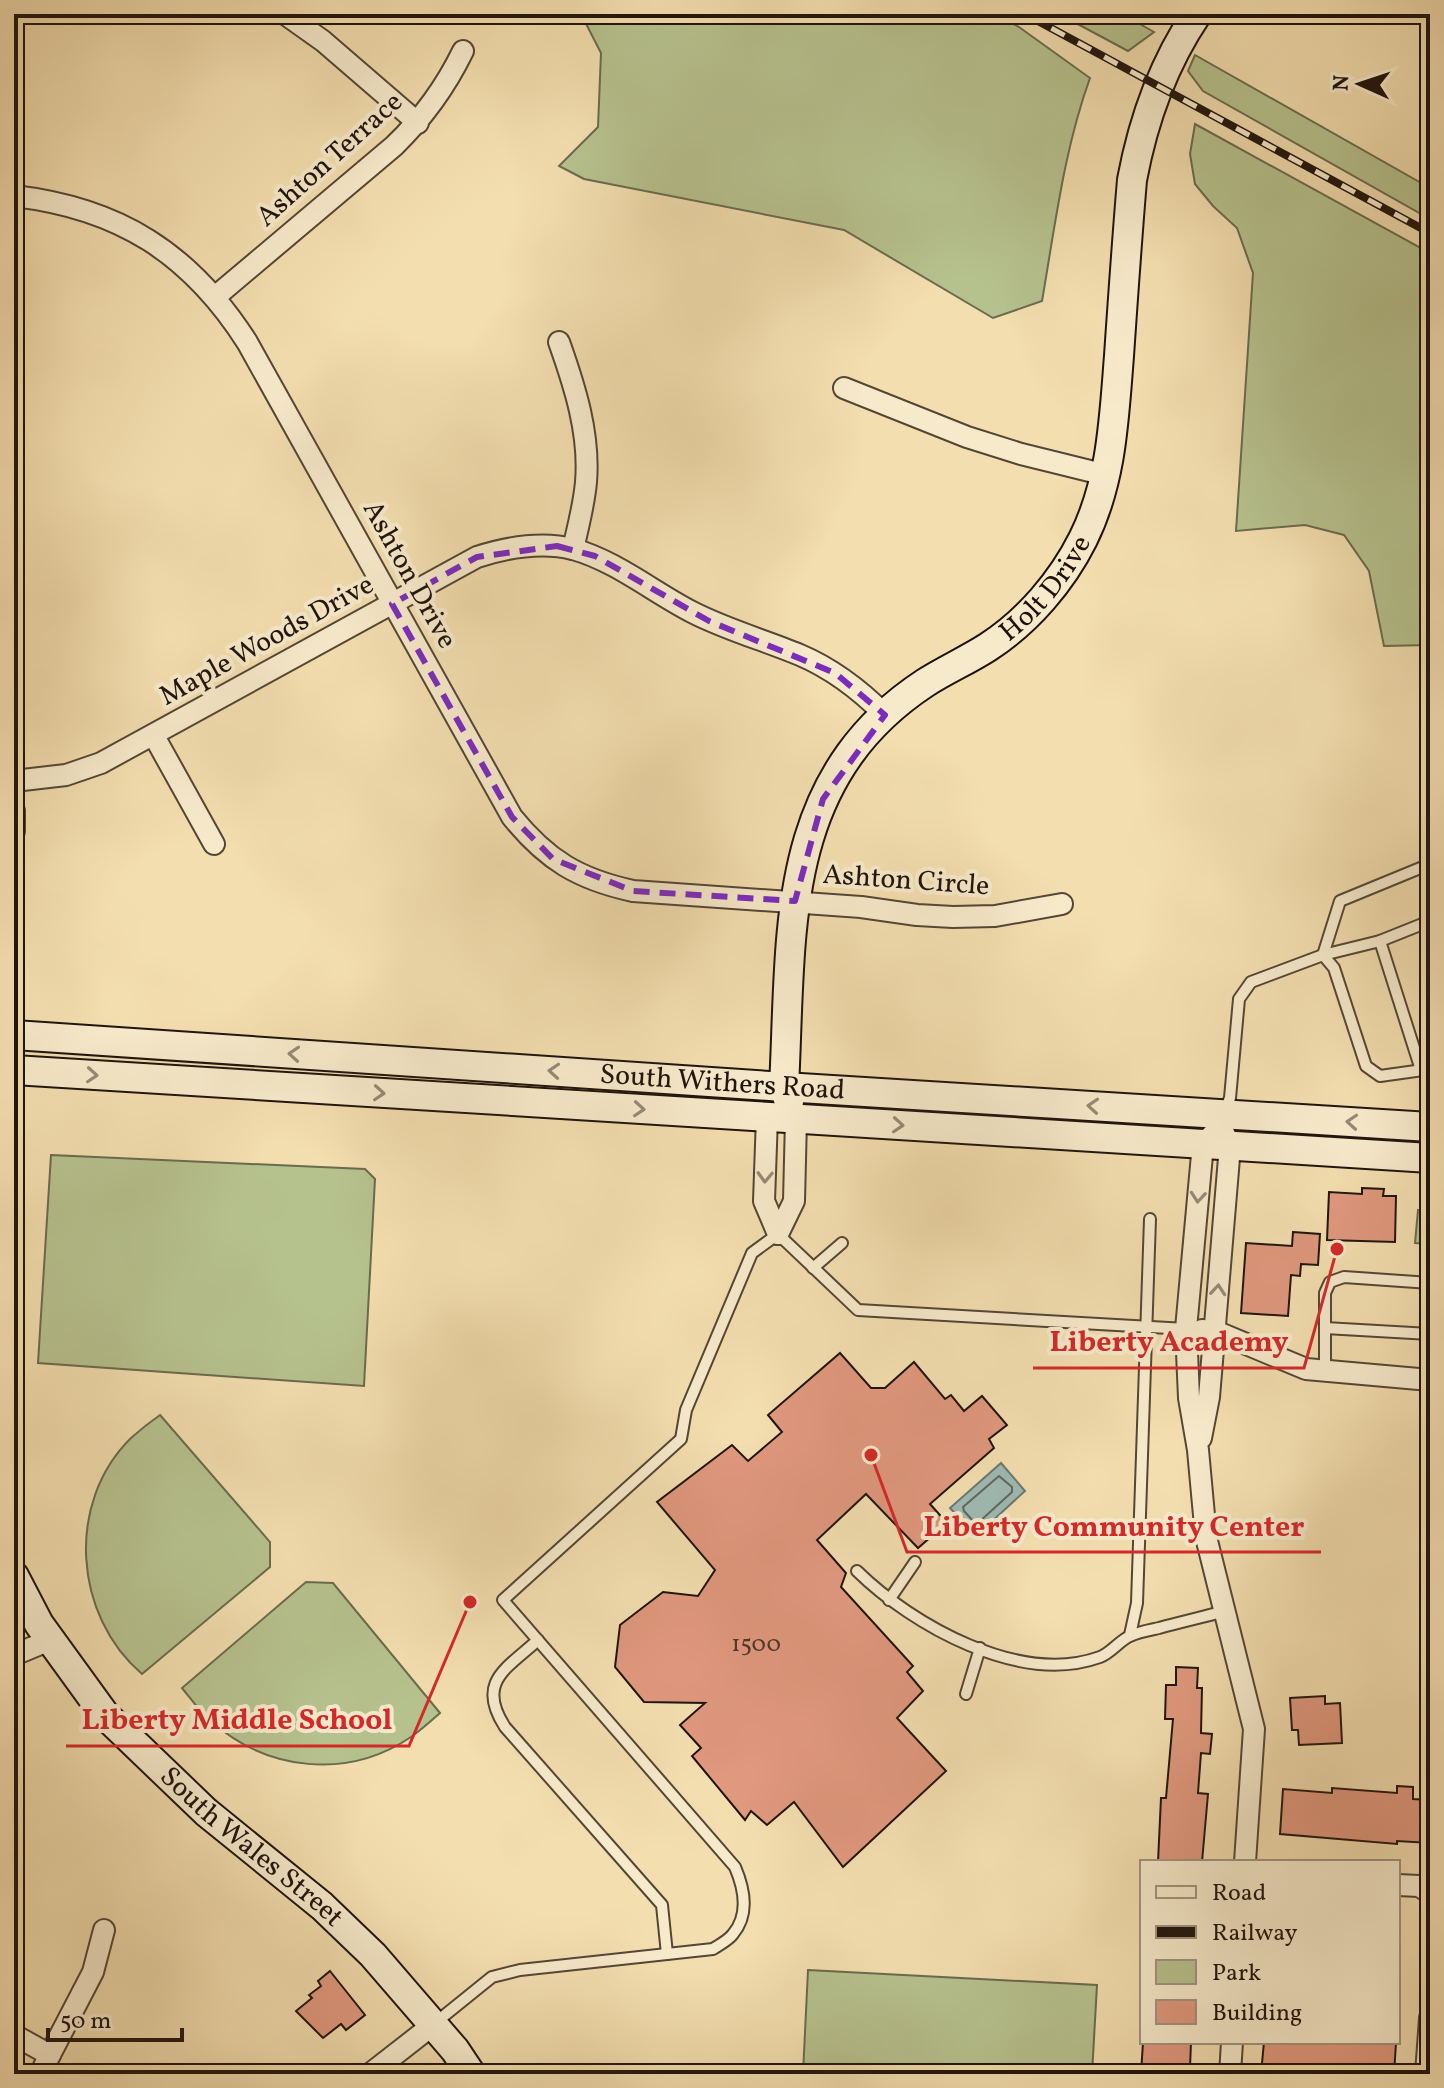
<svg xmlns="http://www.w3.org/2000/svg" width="1444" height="2088" viewBox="0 0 1444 2088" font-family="Vollkorn,serif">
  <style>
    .green { fill: #b6c28e; stroke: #6a6b4e; stroke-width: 2 }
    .water { fill: #9ebab4; stroke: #6b7871; stroke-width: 2 }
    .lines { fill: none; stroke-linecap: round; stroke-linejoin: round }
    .shore { stroke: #5e6760; stroke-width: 2 }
    .building { fill: #e0987e; stroke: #1f140d; stroke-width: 2 }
    .lane-casing { stroke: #544636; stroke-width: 14 }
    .street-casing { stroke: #544636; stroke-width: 24 }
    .secondary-casing { stroke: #1f140d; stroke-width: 32 }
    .lane { stroke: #f7eacb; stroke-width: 10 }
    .street { stroke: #f7eacb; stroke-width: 20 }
    .secondary { stroke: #f7eacb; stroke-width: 28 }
    .rail-casing { stroke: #1f140d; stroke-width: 8 }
    .rail { stroke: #f7eacb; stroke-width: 5; stroke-dasharray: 15; stroke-linecap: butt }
    .oneway { stroke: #968a76 }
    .marked { fill: none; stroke: #7b2cbf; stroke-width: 6; stroke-dasharray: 16 10; stroke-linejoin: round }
    .labels { text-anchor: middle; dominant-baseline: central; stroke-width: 8; stroke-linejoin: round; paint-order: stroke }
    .number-label { font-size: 24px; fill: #4f3529 }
    .street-label { font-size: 28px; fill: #1f140d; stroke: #f7eacb }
    .leader { fill: none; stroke: #d62828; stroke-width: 3 }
    .callout-dot { fill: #d62828; stroke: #f7eacb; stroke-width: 3 }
    .callout-label { font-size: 30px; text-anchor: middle; font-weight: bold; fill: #d62828; stroke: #f7eacb; stroke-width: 8; stroke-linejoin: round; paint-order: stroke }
  </style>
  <rect width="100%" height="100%" fill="#f3deaf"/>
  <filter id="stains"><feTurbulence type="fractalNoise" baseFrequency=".0025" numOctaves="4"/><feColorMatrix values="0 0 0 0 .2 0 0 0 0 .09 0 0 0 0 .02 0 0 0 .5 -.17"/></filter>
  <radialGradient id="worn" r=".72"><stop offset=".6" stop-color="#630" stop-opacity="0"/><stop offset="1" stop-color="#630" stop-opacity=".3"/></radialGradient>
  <g class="green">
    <path d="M581,14H995L1019,27L1090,78C1064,150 1055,226 1042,301L993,318L844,230L584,179L559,166L598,127L601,53Z"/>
    <path d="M1059,14H1122L1154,32L1128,51Z"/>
    <path d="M1195,55L1430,188V219L1203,91L1188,71Z"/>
    <path d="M1195,124L1430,253V645L1384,646L1369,571L1344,535L1305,525L1236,531L1253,273L1237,228L1213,206L1195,184L1190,154Z"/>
    <path d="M51,1155L365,1169L375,1179L364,1386L38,1363Z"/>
    <path d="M1418,1210L1430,1211V1244L1415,1243Z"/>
    <path d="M160,1415L270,1542V1567L142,1674C74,1616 65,1503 131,1438C140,1430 150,1422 160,1415Z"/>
    <path d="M306,1582L333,1583L440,1713C431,1721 421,1730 411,1737C347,1780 267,1771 211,1721C200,1712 191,1699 182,1688Z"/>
    <path d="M808,1970L1097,1985L1092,2074H803Z"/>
  </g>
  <path class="water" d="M1001,1463L1025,1491L976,1536L950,1508Z"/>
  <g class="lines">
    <path class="shore" d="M999,1476L1012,1487V1492L979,1522L975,1523L964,1511L963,1507Z"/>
  </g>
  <g class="building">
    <path d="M1362,1188L1384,1189L1383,1196H1396L1395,1242L1327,1240L1329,1192L1362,1194Z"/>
    <path d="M1293,1232L1320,1234L1318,1265L1301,1264L1300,1276L1291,1275L1288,1316L1241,1313L1246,1243L1292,1246Z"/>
    <path d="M840,1353L871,1388H885L914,1362L945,1399L951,1395L964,1411L982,1396L1007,1425L989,1439L994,1448L930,1504L947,1523L918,1548L866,1494L817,1540L846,1573L841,1587L913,1666L907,1672L923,1691L897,1718L946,1771L843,1867L794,1802L767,1825L751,1811L745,1820L692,1756L701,1748L680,1725L705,1703L644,1702L615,1667L620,1625L663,1592L698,1596L715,1570L657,1502L732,1445L748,1461L782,1432L768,1415Z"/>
    <path d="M1176,1667L1198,1668L1197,1688H1202L1201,1733L1212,1734L1210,1754L1201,1753L1198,1793L1208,1794L1202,1862H1158L1161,1798H1166L1173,1719H1165L1166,1685H1176Z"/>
    <path d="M1325,1696V1704L1340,1703L1342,1743L1299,1745L1298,1730H1292L1290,1698Z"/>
    <path d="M1397,1786L1413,1787V1799L1430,1800V1843L1397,1841V1844L1280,1834L1283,1789L1332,1793V1788L1397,1793Z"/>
    <path d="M330,1971L365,2015L346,2030L341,2024L323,2038L296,2011L312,1998L309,1995L321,1986L318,1981Z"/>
    <path d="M1143,2042H1191L1190,2068L1185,2067V2074H1141Z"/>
    <path d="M1264,2042L1396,2043L1394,2074H1261Z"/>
  </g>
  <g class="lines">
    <defs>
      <g id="lane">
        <path d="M1323,955L1340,901L1430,864"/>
        <path d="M1323,955L1380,941"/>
        <path d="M1421,1070L1380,941L1430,921"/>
        <path d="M1225,1110L1230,1098L1239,999L1251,982L1323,955L1334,968L1366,1066L1380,1076L1430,1069"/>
        <path d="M813,1268L842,1243"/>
        <path d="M1325,1328L1430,1334"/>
        <path d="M1325,1372V1293L1330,1282L1344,1277L1430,1283"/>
        <path d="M857,1571C912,1625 1020,1686 1100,1657C1111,1653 1119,1641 1130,1636C1138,1632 1150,1630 1159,1628C1181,1622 1203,1617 1225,1611"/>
        <path d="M889,1600L915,1562"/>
        <path d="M1130,1635L1137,1603L1150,1219"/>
        <path d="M538,1640C506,1669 476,1682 505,1727L662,1905L667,1954"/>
        <path d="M966,1694L980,1648"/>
        <path d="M435,2023L492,1977L520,1970L713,1949C719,1945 729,1940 733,1934C750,1914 744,1888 735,1867L503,1600L681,1439L686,1410L752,1253L778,1234L858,1310L1186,1329"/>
      </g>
      <g id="street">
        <path d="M285,14L323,41L418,123"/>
        <path d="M14,196C119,208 190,253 247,342L512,817C547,860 578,879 633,891L861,907L917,915L953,917L995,916L1062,904"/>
        <path d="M215,297L394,146C424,117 445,88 463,51"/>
        <path d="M559,342C575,387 590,434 586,482C584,505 578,527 573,549"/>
        <path d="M844,388L967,437L1021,454L1106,475"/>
        <path d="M154,736L214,844"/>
        <path d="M14,781L66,775L101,763L477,557C508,547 541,541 573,549C616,561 653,592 692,612C727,630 764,640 800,655C833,669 860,690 885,715"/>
        <path d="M14,811V831"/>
        <path d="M767,1117L764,1201L778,1234"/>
        <path d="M1213,1134L1203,1144L1186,1329L1189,1398L1198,1450L1206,1537L1254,1729L1245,1862"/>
        <path d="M778,1234L794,1201L796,1119"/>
        <path d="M1202,1330L1215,1331L1306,1369L1430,1380"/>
        <path d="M1201,1438L1209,1397L1230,1146L1224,1133"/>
        <path d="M14,1655L50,1640"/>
        <path d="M1398,1885L1419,1886L1430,1893"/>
        <path d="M14,2035L50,2055"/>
        <path d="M40,2074L93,1972L104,1930"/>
        <path d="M370,2074L434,2024"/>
        <path d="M1230,2074L1232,2042"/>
        <path d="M1426,2074L1430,2018"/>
      </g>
      <g id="secondary">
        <path id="s1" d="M14,1035L784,1087L1430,1127"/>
        <path d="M14,1070L1430,1158"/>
        <path id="s2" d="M789,1102L784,1087C792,932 778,780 925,683C945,670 968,660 988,647C1028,621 1062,581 1083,539C1112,481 1114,418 1119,356C1123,297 1127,239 1132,180C1143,121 1163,64 1197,14"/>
        <path id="s3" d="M14,1576L39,1624L105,1715L206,1812L322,1906L373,1955L455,2050L471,2074"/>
      </g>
    </defs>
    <use href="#lane" class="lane-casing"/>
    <use href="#street" class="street-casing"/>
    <use href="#secondary" class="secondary-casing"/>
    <use href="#lane" class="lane"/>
    <use href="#street" class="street"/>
    <use href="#secondary" class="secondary"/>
    <defs>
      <path id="rail" d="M1025,14L1430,233"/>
    </defs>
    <use href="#rail" class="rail-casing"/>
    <use href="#rail" class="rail"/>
  </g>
  <defs><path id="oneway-chevron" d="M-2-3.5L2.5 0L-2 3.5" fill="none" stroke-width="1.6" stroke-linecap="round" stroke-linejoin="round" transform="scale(2)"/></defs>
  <g class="oneway">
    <use href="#oneway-chevron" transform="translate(294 1054) rotate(-176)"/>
    <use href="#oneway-chevron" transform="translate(554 1071) rotate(-176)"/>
    <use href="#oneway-chevron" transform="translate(92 1075) rotate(4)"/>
    <use href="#oneway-chevron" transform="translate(379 1093) rotate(4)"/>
    <use href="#oneway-chevron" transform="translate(1093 1106) rotate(-176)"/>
    <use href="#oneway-chevron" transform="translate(639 1109) rotate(4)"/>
    <use href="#oneway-chevron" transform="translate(1352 1122) rotate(-176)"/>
    <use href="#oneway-chevron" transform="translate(898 1125) rotate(4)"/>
    <use href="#oneway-chevron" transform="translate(765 1177) rotate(92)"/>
    <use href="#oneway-chevron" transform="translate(1198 1197) rotate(95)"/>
    <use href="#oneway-chevron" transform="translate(1218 1290) rotate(-85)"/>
  </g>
  <path class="marked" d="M557,546L595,556L709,621L835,673L885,715L823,799L795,901L633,891L553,859L512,817L392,604L477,557Z"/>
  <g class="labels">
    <g class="number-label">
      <text x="756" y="1645">1500</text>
    </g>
    <g class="street-label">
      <text transform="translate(330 160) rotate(-42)">Ashton Terrace</text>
      <text transform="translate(409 575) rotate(61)">Ashton Drive</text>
      <text stroke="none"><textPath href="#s2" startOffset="620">Holt Drive</textPath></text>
      <text transform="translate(267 641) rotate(-29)">Maple Woods Drive</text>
      <text transform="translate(906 881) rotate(4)">Ashton Circle</text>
      <text stroke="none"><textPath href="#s1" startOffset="710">South Withers Road</textPath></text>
      <text stroke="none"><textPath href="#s3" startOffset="364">South Wales Street</textPath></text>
    </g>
  </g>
  <path class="leader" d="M1337 1249L1304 1368H1033M871 1455L907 1552H1321M470 1602L409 1746H66"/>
  <g class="callout-dot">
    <circle cx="1337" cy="1249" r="8"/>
    <circle cx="871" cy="1455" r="8"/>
    <circle cx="470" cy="1602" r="8"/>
  </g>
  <g class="callout-label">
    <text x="1169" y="1351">Liberty Academy</text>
    <text x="1114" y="1536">Liberty Community Center</text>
    <text x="237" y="1729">Liberty Middle School</text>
  </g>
  <rect width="1444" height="2088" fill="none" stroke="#f3deaf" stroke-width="48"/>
  <rect x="16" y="16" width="1412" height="2056" fill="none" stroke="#1f140d" stroke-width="4"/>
  <rect x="24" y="24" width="1396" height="2040" fill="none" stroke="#1f140d" stroke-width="2"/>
  <rect x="1140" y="1860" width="260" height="184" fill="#f7eacb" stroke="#a1947f" stroke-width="2"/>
  <rect x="1156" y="1886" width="40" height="12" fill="#f7eacb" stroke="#a1947f" stroke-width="2"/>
  <text x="1212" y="1900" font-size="24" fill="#1f140d">Road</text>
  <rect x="1156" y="1926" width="40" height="12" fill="#1f140d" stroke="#a1947f" stroke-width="2"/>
  <text x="1212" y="1940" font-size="24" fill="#1f140d">Railway</text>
  <rect x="1156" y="1960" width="40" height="24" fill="#b6c28e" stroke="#a1947f" stroke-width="2"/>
  <text x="1212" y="1980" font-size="24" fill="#1f140d">Park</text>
  <rect x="1156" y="2000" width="40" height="24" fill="#e0987e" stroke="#a1947f" stroke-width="2"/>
  <text x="1212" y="2020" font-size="24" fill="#1f140d">Building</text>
  <g transform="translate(1360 84) rotate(273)" stroke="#f7eacb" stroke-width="6" paint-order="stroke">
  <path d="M0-6L14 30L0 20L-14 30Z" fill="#1f140d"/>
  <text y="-12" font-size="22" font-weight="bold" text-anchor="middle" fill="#1f140d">N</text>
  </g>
  <path d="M48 2028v12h134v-12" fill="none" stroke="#1f140d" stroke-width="4"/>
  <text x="60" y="2028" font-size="24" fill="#1f140d" stroke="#f7eacb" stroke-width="6" paint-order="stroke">50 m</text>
  <rect width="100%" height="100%" filter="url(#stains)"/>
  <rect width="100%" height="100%" fill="url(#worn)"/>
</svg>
